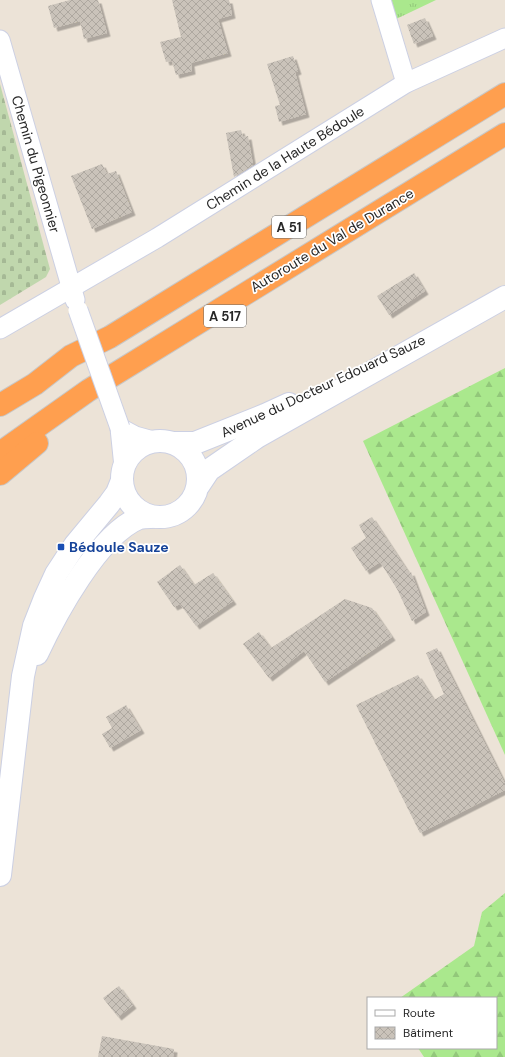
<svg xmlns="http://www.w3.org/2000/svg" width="505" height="1057" viewBox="0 0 505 1057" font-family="'DM Sans',sans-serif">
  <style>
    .grass { fill: url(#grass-tufts) }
    .forest { fill: url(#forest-firs) }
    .cemetery { fill: url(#cemetery-stones) }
    .building { fill: url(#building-cross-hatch); filter: url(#shadow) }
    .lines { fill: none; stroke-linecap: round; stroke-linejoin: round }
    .street-casing { stroke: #ccd0e3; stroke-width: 21 }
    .secondary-casing { stroke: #ccd0e3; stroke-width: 24 }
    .highway-casing { stroke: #c7c7c7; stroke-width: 24 }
    .street { stroke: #fff; stroke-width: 19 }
    .secondary { stroke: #fff; stroke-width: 22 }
    .highway { stroke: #ff9f4f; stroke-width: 22 }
    .street-bridge-casing { stroke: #ccd0e3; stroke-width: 21; stroke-linecap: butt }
    .street-bridge { stroke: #fff; stroke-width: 19 }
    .transit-dot { fill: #1a4fb4; stroke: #fff; stroke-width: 1.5 }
    .labels { text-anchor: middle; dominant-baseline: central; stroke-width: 3.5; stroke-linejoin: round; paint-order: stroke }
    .shield { fill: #fff; stroke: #686868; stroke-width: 1 }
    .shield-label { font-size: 13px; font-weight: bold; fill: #272727 }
    .street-label { font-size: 14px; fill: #272727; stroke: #fff }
    .transit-label { font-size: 14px; font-weight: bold; fill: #164399; stroke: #fff; text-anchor: start }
  </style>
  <defs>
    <pattern id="grass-tufts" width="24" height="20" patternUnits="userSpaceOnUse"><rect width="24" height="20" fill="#aae88d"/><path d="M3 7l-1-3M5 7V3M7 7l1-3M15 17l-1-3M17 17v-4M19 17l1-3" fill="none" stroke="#92c77a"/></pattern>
    <pattern id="forest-firs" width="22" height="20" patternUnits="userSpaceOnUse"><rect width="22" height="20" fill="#aae88d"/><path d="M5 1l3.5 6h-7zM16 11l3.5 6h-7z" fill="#92c77a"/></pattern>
    <pattern id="cemetery-stones" width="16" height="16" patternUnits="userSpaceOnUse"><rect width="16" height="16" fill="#c0d7ad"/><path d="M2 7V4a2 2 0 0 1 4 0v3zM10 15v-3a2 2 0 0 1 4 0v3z" fill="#a5b995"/></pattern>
    <pattern id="building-cross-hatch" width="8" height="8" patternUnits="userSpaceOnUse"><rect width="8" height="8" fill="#cac3ba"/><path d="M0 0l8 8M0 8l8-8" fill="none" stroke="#aea8a0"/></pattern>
    <filter id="shadow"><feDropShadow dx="3.5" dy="3.5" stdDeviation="0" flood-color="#0004"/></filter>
  </defs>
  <rect width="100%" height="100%" fill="#ece3d7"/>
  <path class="grass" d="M388,0H436L394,20Z"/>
  <g class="forest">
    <path d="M505,368V755L363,441Z"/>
    <path d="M505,893V1057H424L418,1048H496V998H400L474,946L482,912Z"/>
  </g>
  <path class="cemetery" d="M0,84L50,269L46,277L0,305Z"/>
  <g class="building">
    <path d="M70,0H98L107,33L84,39L80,21L54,28L48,6Z"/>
    <path d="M172,0H229L232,15L218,19L228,53L191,63L192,71L176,75L172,61L166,62L160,42L181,37Z"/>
    <path d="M425,18L433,36L414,44L407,25Z"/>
    <path d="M293,56L298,71L295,72L306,114L279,122L275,106L280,105L267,64Z"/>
    <path d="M241,130L243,137L248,136L253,165L234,177L226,133Z"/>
    <path d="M102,164L107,174L116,171L132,212L92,229L71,176Z"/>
    <path d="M414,273L425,291L389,315L377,296Z"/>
    <path d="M372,517L409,573L411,572L426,612L412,621L397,589L380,562L366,571L351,548L366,538L359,525Z"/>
    <path d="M180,565L194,585L213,573L233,601L196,626L180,604L174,607L157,582Z"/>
    <path d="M345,599L372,608L392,637L325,682L304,651L269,678L243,644L259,632L271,648Z"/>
    <path d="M437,648L505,784V790L420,833L356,705L418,675L434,700L444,694L426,653Z"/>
    <path d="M126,705L141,730L110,748L102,734L112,728L106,717Z"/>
    <path d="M119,986L133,1005L118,1017L103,998Z"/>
    <path d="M102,1036L174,1049L173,1057H98Z"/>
  </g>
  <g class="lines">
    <defs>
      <g id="street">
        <path d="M381,0L406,83"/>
        <path d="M0,40L75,300"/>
        <path d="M0,329L157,238L406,83L505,38"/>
        <path d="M120,428L124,467"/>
        <path d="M120,428L135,436L153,441"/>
      </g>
      <g id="secondary">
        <circle cx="160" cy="479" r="38"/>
        <path d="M174,443H195L265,415L289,404"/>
        <path d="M199,485L209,470L257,437L505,297"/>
        <path d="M37,654C55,615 98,535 139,518C143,517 147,517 151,517"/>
        <path d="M0,875L23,676L34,626L45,598L56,574L75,545L109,504L117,493L121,483"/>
      </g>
      <g id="highway">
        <path d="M0,405L35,384L71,356L110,337L505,94"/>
        <path d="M0,453L89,390L505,134"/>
        <path d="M0,474L37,443"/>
      </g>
    </defs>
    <use href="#street" class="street-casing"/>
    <use href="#secondary" class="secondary-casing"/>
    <use href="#highway" class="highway-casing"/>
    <use href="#street" class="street"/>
    <use href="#secondary" class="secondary"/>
    <use href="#highway" class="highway"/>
    <defs>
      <path id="street-bridge" d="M78,310L120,428"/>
    </defs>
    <use href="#street-bridge" class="street-bridge-casing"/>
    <use href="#street-bridge" class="street-bridge"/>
  </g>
  <rect class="transit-dot" x="57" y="543" width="8" height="8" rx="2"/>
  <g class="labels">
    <g class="shield">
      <rect x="272" y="216" width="34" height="22" rx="3"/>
      <rect x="204" y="305" width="42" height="22" rx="3"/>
    </g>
    <g class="shield-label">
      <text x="289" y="227">A 51</text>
      <text x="225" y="316">A 517</text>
    </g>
    <g class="street-label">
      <text transform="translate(285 158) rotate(-32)">Chemin de la Haute Bédoule</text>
      <text transform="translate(36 164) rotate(74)">Chemin du Pigeonnier</text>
      <text transform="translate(332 240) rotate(-31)">Autoroute du Val de Durance</text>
      <text transform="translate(323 386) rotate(-25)">Avenue du Docteur Edouard Sauze</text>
    </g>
    <g class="transit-label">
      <text x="69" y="547">Bédoule Sauze</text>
    </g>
  </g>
  <rect x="367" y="997" width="130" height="52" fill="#ffffff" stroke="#a9a9a9"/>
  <rect x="375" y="1010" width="20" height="6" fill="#ffffff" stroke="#a9a9a9"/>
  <text x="403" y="1017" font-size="12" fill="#272727">Route</text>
  <rect x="375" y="1027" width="20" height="12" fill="url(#building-cross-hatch)" stroke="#a9a9a9"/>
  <text x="403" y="1037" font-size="12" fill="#272727">Bâtiment</text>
</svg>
